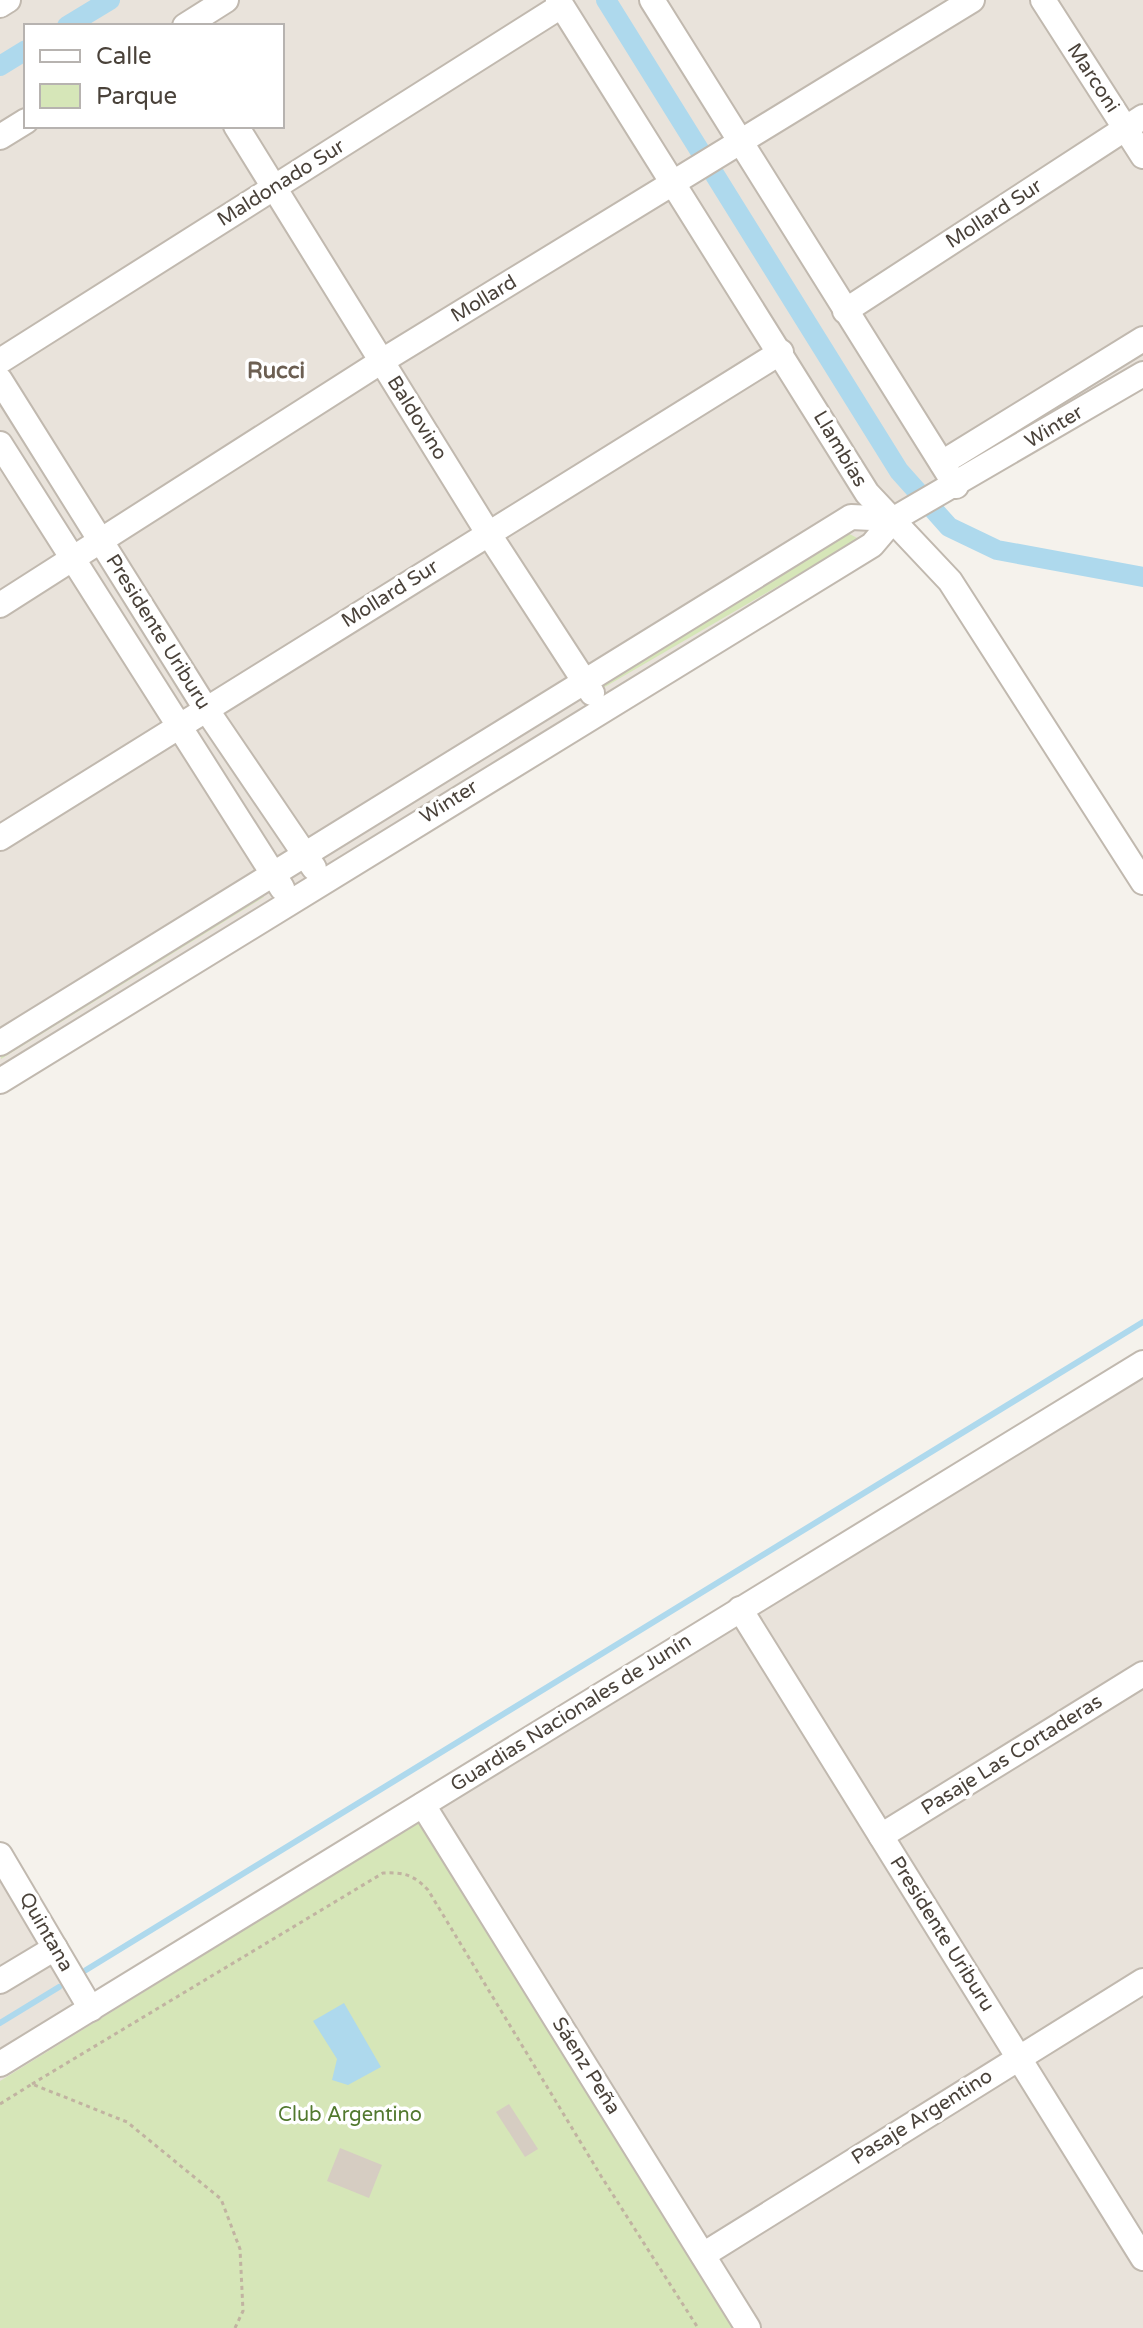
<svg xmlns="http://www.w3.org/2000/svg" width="1143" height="2328" viewBox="0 0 1143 2328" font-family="'Varela Round',sans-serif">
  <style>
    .residential { fill: #e9e3db; fill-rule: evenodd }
    .green { fill: #d6e6b8 }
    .water { fill: #aed9ed }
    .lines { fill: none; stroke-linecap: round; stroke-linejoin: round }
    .stream { stroke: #aed9ed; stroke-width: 6 }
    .canal { stroke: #aed9ed; stroke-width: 20 }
    .building { fill: #d6cdc2 }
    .minor-casing { stroke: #c1b9af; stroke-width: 28 }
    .path { stroke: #c1b3a1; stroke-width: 3; stroke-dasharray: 4 4; stroke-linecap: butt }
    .minor { stroke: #fff; stroke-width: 24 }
    .labels { text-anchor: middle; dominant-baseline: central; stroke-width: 7; stroke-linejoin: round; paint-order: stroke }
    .street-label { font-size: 20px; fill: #4a423a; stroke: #fff }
    .park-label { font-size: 20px; fill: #52792f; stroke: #fff }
    .neighbourhood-label { font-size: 22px; font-weight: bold; fill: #6c5f52; stroke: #fff }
  </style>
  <rect width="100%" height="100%" fill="#f5f2ec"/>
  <g class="residential">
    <path d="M0,0H1143V374L0,1081ZM26,26H282V126H26Z"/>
    <path d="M1143,1363V2328H0V1855L91,2009Z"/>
  </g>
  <g class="green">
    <path d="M844,531L859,539L603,688L596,677Z"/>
    <path d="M257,885L264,897L1,1059L0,1043Z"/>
    <path d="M418,1822L734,2328H0V2081Z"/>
  </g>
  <path class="water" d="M344,2003L381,2067L348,2085L332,2080L337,2059L313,2021Z"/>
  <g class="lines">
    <g class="stream">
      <path d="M86,1970L1143,1322"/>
      <path d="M0,2023L59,1987"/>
    </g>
    <g class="canal">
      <path d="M606,0L899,471L949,527L997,550L1143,577"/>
      <path d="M67,26L110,0"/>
      <path d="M0,66L26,50"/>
    </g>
  </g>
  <g class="building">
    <path d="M509,2104L538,2149L525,2157L496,2112Z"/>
    <path d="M340,2148L382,2165L369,2198L327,2181Z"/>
  </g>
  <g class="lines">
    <defs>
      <g id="minor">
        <path d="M558,0L867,493L950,581L1143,882"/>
        <path d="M652,0L956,486"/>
        <path d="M1043,0L1143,156"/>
        <path d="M0,5L8,0"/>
        <path d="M185,26L226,0"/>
        <path d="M236,126L488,533L592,693"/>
        <path d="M0,137L26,121"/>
        <path d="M845,311L1143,117"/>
        <path d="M0,361L561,6"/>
        <path d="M0,380L206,709L314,868"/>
        <path d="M0,444L282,888"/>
        <path d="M942,463L1143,339"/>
        <path d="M0,605L382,361L972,0"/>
        <path d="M0,838L781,352"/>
        <path d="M0,1043L851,517L894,519"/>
        <path d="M0,1081L872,545L894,519L1143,374"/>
        <path d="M740,1609L1143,2258"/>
        <path d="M423,1805L748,2328"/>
        <path d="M881,1836L1143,1674"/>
        <path d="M0,1855L91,2009"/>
        <path d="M0,1981L55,1948"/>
        <path d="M0,2064L1143,1363"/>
        <path d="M703,2255L1143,1981"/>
      </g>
    </defs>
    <use href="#minor" class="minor-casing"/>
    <g class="path">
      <path d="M32,2084L383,1873C404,1872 414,1875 428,1890L601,2176L698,2328"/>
      <path d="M0,2104L32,2084L127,2122L221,2199L240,2249L243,2311L235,2328"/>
    </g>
    <use href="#minor" class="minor"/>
  </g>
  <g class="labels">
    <g class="street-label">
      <text transform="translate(1093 78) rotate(57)">Marconi</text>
      <text transform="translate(281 183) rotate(-32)">Maldonado Sur</text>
      <text transform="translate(994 214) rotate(-33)">Mollard Sur</text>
      <text transform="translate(484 299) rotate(-31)">Mollard</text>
      <text transform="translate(417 418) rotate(58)">Baldovino</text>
      <text transform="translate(1054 427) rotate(-31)">Winter</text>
      <text transform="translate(840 449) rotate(59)">Llambías</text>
      <text transform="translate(390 594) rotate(-32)">Mollard Sur</text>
      <text transform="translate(158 632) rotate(58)">Presidente Uriburu</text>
      <text transform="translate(449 802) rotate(-32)">Winter</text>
      <text transform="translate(571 1713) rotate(-32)">Guardias Nacionales de Junín</text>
      <text transform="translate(1012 1755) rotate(-32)">Pasaje Las Cortaderas</text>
      <text transform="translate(46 1932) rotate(60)">Quintana</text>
      <text transform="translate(942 1934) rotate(58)">Presidente Uriburu</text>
      <text transform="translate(586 2066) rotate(58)">Sáenz Peña</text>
      <text transform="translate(922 2117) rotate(-32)">Pasaje Argentino</text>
    </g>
    <g class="park-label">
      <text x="350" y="2115">Club Argentino</text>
    </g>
    <g class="neighbourhood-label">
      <text x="276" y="371">Rucci</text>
    </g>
  </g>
  <rect x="24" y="24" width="260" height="104" fill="#ffffff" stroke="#b7b3b0" stroke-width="2"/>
  <rect x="40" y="50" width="40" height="12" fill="#ffffff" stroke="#b7b3b0" stroke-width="2"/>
  <text x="96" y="64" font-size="24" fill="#4a423a">Calle</text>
  <rect x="40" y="84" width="40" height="24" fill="#d6e6b8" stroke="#b7b3b0" stroke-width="2"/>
  <text x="96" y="104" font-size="24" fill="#4a423a">Parque</text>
</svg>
